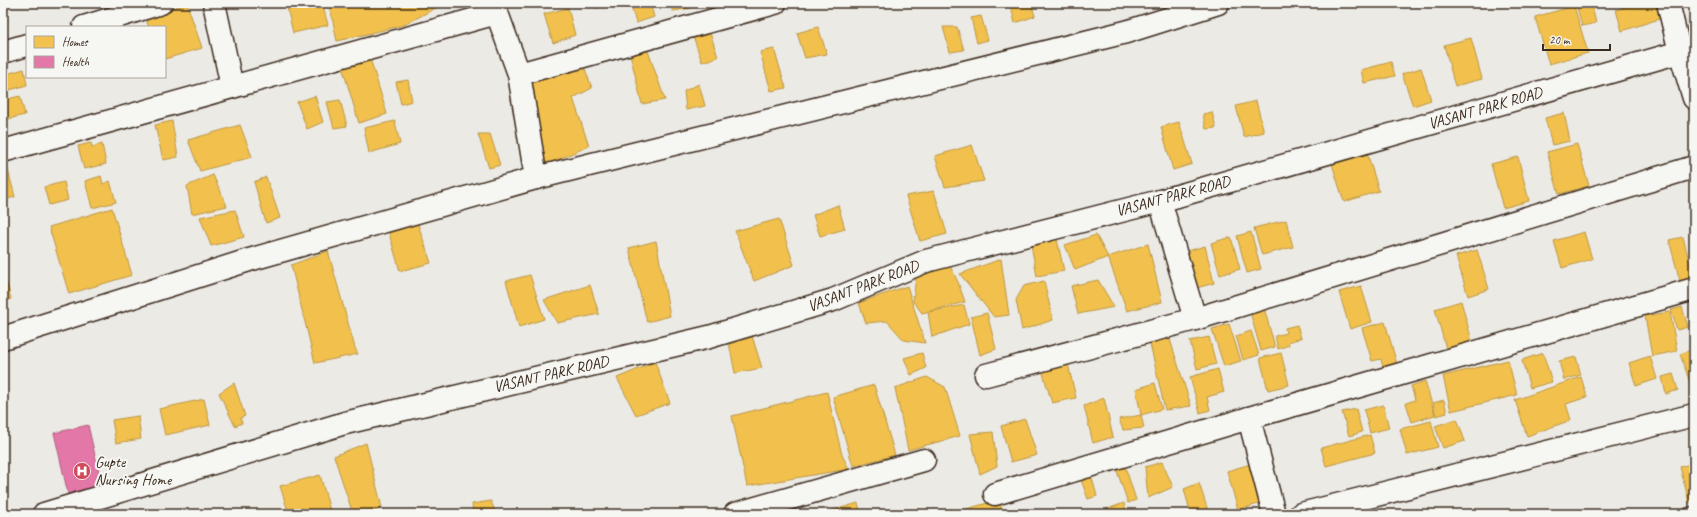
<svg xmlns="http://www.w3.org/2000/svg" width="1697" height="517" viewBox="0 0 1697 517" font-family="Caveat,sans-serif">
  <style>
    .homes { fill: #f2c14e; stroke: #bb9440 }
    .health { fill: #e377a8; stroke: #b1607f }
    .lines { fill: none; stroke-linecap: round; stroke-linejoin: round }
    .service-casing { stroke: #3b2a1e; stroke-width: 15 }
    .minor-casing { stroke: #3b2a1e; stroke-width: 25 }
    .service { stroke: #f6f6f2; stroke-width: 12 }
    .minor { stroke: #f6f6f2; stroke-width: 22 }
    .labels { text-anchor: middle; dominant-baseline: central; stroke-width: 4; stroke-linejoin: round; paint-order: stroke }
    .street-label { font-size: 16px; fill: #3b2a1e; stroke: #f6f6f2 }
    .poi-label { font-size: 16px; fill: #3b2a1e; stroke: #f6f6f2; text-anchor: start }
  </style>
  <rect width="100%" height="100%" fill="#ebeae5"/>
  <filter id="ink" filterUnits="userSpaceOnUse"><feTurbulence type="fractalNoise" baseFrequency=".025" numOctaves="2"/><feDisplacementMap in="SourceGraphic" scale="8" xChannelSelector="R" yChannelSelector="G"/><feConvolveMatrix kernelMatrix="1 2 1 2 8 2 1 2 1" color-interpolation-filters="sRGB"/></filter>
  <g filter="url(#ink)">
    <g class="homes">
      <path d="M286,3H322L328,25L293,33Z"/>
      <path d="M329,3H445L404,25L337,41Z"/>
      <path d="M596,3H619L596,8Z"/>
      <path d="M630,3H650L654,17L636,23Z"/>
      <path d="M670,3H690L691,8L673,11Z"/>
      <path d="M933,3H949L950,6L934,7Z"/>
      <path d="M1010,3H1031L1035,16L1015,23Z"/>
      <path d="M1579,3H1591L1596,23L1582,26L1576,4Z"/>
      <path d="M1638,3H1658L1662,18L1622,31L1616,10Z"/>
      <path d="M187,4L202,48L165,59V27H149L144,16Z"/>
      <path d="M1574,6L1588,53L1549,64L1535,17Z"/>
      <path d="M568,8L575,35L553,43L544,14Z"/>
      <path d="M981,16L988,40L977,43L971,18Z"/>
      <path d="M818,27L827,54L805,58L797,33Z"/>
      <path d="M943,27H957L964,50L950,52Z"/>
      <path d="M709,30L718,57L702,62L692,33Z"/>
      <path d="M1471,38L1482,79L1455,86L1444,45Z"/>
      <path d="M774,49L786,88L771,91L760,52Z"/>
      <path d="M648,51L665,100L642,104L630,54Z"/>
      <path d="M369,55L387,114L359,123L341,63Z"/>
      <path d="M1391,62L1395,76L1364,83L1361,70Z"/>
      <path d="M1421,68L1431,100L1413,106L1402,74Z"/>
      <path d="M24,69L27,85L3,92V75Z"/>
      <path d="M585,69L592,88L573,98L589,146L543,166L529,81L568,71Z"/>
      <path d="M408,80L412,101L401,104L396,82Z"/>
      <path d="M699,84L705,106L686,110L684,91Z"/>
      <path d="M20,96L25,115L3,120V100Z"/>
      <path d="M315,96L323,122L307,129L297,102Z"/>
      <path d="M340,100L347,126L334,128L327,102Z"/>
      <path d="M1256,101L1264,132L1244,137L1236,106Z"/>
      <path d="M1212,112L1216,128L1206,129L1203,114Z"/>
      <path d="M1564,113L1570,141L1552,145L1545,118Z"/>
      <path d="M172,121L178,157L163,160L155,125Z"/>
      <path d="M395,121L400,144L369,153L364,128Z"/>
      <path d="M1179,122L1192,164L1173,170L1161,127Z"/>
      <path d="M240,125L252,157L200,171L188,140Z"/>
      <path d="M478,134H490L500,165L489,168Z"/>
      <path d="M91,143L92,147L102,144L106,164L84,169L78,146Z"/>
      <path d="M1577,144L1589,186L1559,194L1547,152Z"/>
      <path d="M972,145L984,181L945,187L935,156Z"/>
      <path d="M1367,153L1379,191L1344,202L1332,164Z"/>
      <path d="M1518,157L1529,201L1503,208L1491,164Z"/>
      <path d="M8,170L15,197L3,200V172Z"/>
      <path d="M213,175L227,206L192,214L187,186Z"/>
      <path d="M101,176L103,184L110,181L116,202L92,208L85,181Z"/>
      <path d="M266,177L280,218L266,223L254,182Z"/>
      <path d="M64,182L68,200L49,205L44,187Z"/>
      <path d="M934,191L947,234L920,241L906,196Z"/>
      <path d="M838,205L845,229L820,236L813,215Z"/>
      <path d="M112,208L132,275L69,294L49,227Z"/>
      <path d="M235,210L244,237L211,246L200,217Z"/>
      <path d="M779,219L794,265L754,281L735,231Z"/>
      <path d="M1286,220L1293,247L1262,255L1254,228Z"/>
      <path d="M418,224L431,263L400,271L389,233Z"/>
      <path d="M1251,232L1261,269L1247,273L1237,236Z"/>
      <path d="M1584,232L1592,259L1562,268L1554,241Z"/>
      <path d="M1056,235L1064,271L1037,276L1031,245Z"/>
      <path d="M1096,235L1108,257L1075,270L1065,245Z"/>
      <path d="M1231,237L1240,269L1220,275L1211,243Z"/>
      <path d="M1683,237L1693,277L1680,281L1669,240Z"/>
      <path d="M656,241L670,316L647,322L629,248Z"/>
      <path d="M1148,244L1162,302L1127,311L1108,257Z"/>
      <path d="M1205,246L1214,283L1193,289L1184,252Z"/>
      <path d="M1477,250L1489,289L1468,296L1456,256Z"/>
      <path d="M328,251L355,348L358,354L315,363L291,265Z"/>
      <path d="M1001,259L1009,315L994,317L960,274Z"/>
      <path d="M950,266L958,282L965,302L922,313L913,301L916,277Z"/>
      <path d="M4,273L11,299L3,302V274Z"/>
      <path d="M530,275L544,319L519,327L506,281Z"/>
      <path d="M1098,280L1114,307L1078,314L1071,286Z"/>
      <path d="M1044,281L1053,320L1022,330L1016,300L1024,286Z"/>
      <path d="M590,285L599,314L557,323L544,300Z"/>
      <path d="M907,286L925,343L904,340L887,321L866,323L859,303Z"/>
      <path d="M1361,286L1372,322L1350,329L1339,292Z"/>
      <path d="M1461,301L1473,345L1447,352L1435,309Z"/>
      <path d="M964,305L969,324L932,337L928,312Z"/>
      <path d="M1682,307L1688,327L1677,330L1671,310Z"/>
      <path d="M1264,308L1275,347L1261,351L1250,312Z"/>
      <path d="M1670,312L1677,351L1652,356L1645,316Z"/>
      <path d="M987,313L996,349L980,355L971,317Z"/>
      <path d="M1385,322L1398,368L1384,372L1381,359L1372,361L1362,328Z"/>
      <path d="M1229,324L1241,361L1224,366L1212,329Z"/>
      <path d="M1297,325L1301,338L1288,342L1289,345L1278,349L1275,336L1286,333L1285,328Z"/>
      <path d="M1167,330L1191,406L1165,410L1149,339Z"/>
      <path d="M1251,331L1259,355L1243,360L1236,336Z"/>
      <path d="M752,336L762,368L735,373L729,343Z"/>
      <path d="M1209,337L1216,364L1197,369L1190,341Z"/>
      <path d="M1694,349V390L1693,391L1680,354Z"/>
      <path d="M922,353L926,368L911,375L904,358Z"/>
      <path d="M1281,353L1289,385L1268,390L1260,358Z"/>
      <path d="M1543,353L1552,382L1530,388L1522,360Z"/>
      <path d="M1650,356L1657,379L1636,386L1629,363Z"/>
      <path d="M1576,357L1581,375L1564,380L1559,361Z"/>
      <path d="M1508,360L1517,395L1451,411L1443,376Z"/>
      <path d="M655,362L670,403L636,415L617,378Z"/>
      <path d="M1068,364L1076,398L1052,403L1042,370Z"/>
      <path d="M1218,369L1224,392L1207,397L1210,410L1200,413L1190,377Z"/>
      <path d="M1673,374L1678,390L1666,394L1662,377Z"/>
      <path d="M927,377L945,387L960,436L908,450L895,388Z"/>
      <path d="M1581,377L1587,397L1566,404L1571,420L1527,436L1515,400Z"/>
      <path d="M1425,381L1435,415L1412,422L1406,403L1415,400L1411,386Z"/>
      <path d="M234,383L245,416L240,418L242,423L235,426L219,393Z"/>
      <path d="M1155,383L1162,409L1141,415L1136,389Z"/>
      <path d="M874,385L895,455L853,466L833,397Z"/>
      <path d="M827,392L842,455L849,469L747,486L732,416Z"/>
      <path d="M1104,398L1113,437L1093,443L1084,406Z"/>
      <path d="M204,399L210,425L165,435L159,409Z"/>
      <path d="M1444,400L1447,413L1436,416L1433,403Z"/>
      <path d="M1383,405L1389,428L1370,433L1364,410Z"/>
      <path d="M1356,409L1362,432L1349,436L1342,412Z"/>
      <path d="M1141,415L1144,428L1123,430L1119,419Z"/>
      <path d="M138,416L141,439L116,443L112,420Z"/>
      <path d="M1025,419L1037,455L1011,462L1001,426Z"/>
      <path d="M1457,419L1465,441L1443,448L1435,426Z"/>
      <path d="M1431,421L1438,447L1407,455L1400,429Z"/>
      <path d="M993,432L997,466L980,474L970,434Z"/>
      <path d="M1370,435L1375,453L1326,466L1321,448Z"/>
      <path d="M366,443L382,508L367,514H353L334,456Z"/>
      <path d="M1123,460L1136,500L1128,503L1115,465Z"/>
      <path d="M1162,462L1173,487L1148,498L1145,467Z"/>
      <path d="M1254,463L1265,502L1238,510L1227,471Z"/>
      <path d="M1694,463V501L1689,502L1680,467Z"/>
      <path d="M320,475L331,514H289L280,486Z"/>
      <path d="M1091,475L1097,496L1088,499L1080,477Z"/>
      <path d="M1199,483L1209,514H1191L1184,489Z"/>
      <path d="M998,500L1005,514H964L963,510Z"/>
      <path d="M491,501L496,514H473L472,504Z"/>
      <path d="M858,503L861,514H821Z"/>
      <path d="M1124,503L1127,514H1106L1105,510Z"/>
    </g>
    <path class="health" d="M88,425L102,485L68,494L54,433Z"/>
    <g class="lines">
      <defs>
        <path id="service" d="M1689,514L1694,513"/>
        <g id="minor">
          <path d="M214,3L232,87"/>
          <path d="M1668,3L1680,52L1694,98"/>
          <path d="M84,27L161,3"/>
          <path d="M3,52L27,45"/>
          <path d="M519,74L536,178"/>
          <path d="M3,151L497,13L519,74L775,3"/>
          <path d="M1160,201L1195,319"/>
          <path d="M3,338L249,260L536,178L1126,32L1218,3"/>
          <path d="M986,375L1195,319L1694,167"/>
          <path d="M1249,418L1274,514"/>
          <path d="M995,494L1249,418L1694,289"/>
          <path d="M44,514L345,423L709,337L833,300L926,261L1160,201L1680,52"/>
          <path d="M735,514L924,460"/>
          <path d="M1301,514L1694,415"/>
        </g>
      </defs>
      <use href="#service" class="service-casing"/>
      <use href="#minor" class="minor-casing"/>
      <use href="#service" class="service"/>
      <use href="#minor" class="minor"/>
    </g>
  </g>
  <defs>
    <symbol id="hospital-disc" viewBox="-11 -11 22 22"><circle r="9.5" fill="#d1495b" stroke="#f6f6f2"/><path d="M-5-5h3v3.5h4V-5h3V5h-3V1.5h-4V5h-3Z" fill="#fff"/></symbol>
  </defs>
  <g fill-rule="evenodd">
    <use href="#hospital-disc" x="72" y="461" width="20" height="20"/>
  </g>
  <g class="labels">
    <g class="street-label">
      <text transform="translate(1485 108) rotate(-16)">VASANT PARK ROAD</text>
      <text transform="translate(1173 196) rotate(-15)">VASANT PARK ROAD</text>
      <text transform="translate(863 286) rotate(-21)">VASANT PARK ROAD</text>
      <text transform="translate(551 374) rotate(-13)">VASANT PARK ROAD</text>
    </g>
    <g class="poi-label">
      <text x="95" y="462">Gupte<tspan x="95" dy="18">Nursing Home</tspan></text>
    </g>
  </g>
  <rect width="1697" height="517" fill="none" stroke="#f6f6f2" stroke-width="16"/>
  <rect x="8" y="8" width="1681" height="501" fill="none" stroke="#3b2a1e" stroke-width="1.5" filter="url(#ink)"/>
  <rect x="26" y="26" width="140" height="52" fill="#f6f6f2" stroke="#aba49d"/>
  <rect x="34" y="36" width="20" height="12" fill="#f2c14e" stroke="#aba49d"/>
  <text x="62" y="46" font-size="12" fill="#3b2a1e">Homes</text>
  <rect x="34" y="56" width="20" height="12" fill="#e377a8" stroke="#aba49d"/>
  <text x="62" y="66" font-size="12" fill="#3b2a1e">Health</text>
  <path d="M1543 44v6h67v-6" fill="none" stroke="#3b2a1e" stroke-width="2"/>
  <text x="1549" y="44" font-size="12" fill="#3b2a1e" stroke="#f6f6f2" stroke-width="3" paint-order="stroke">20 m</text>
</svg>
